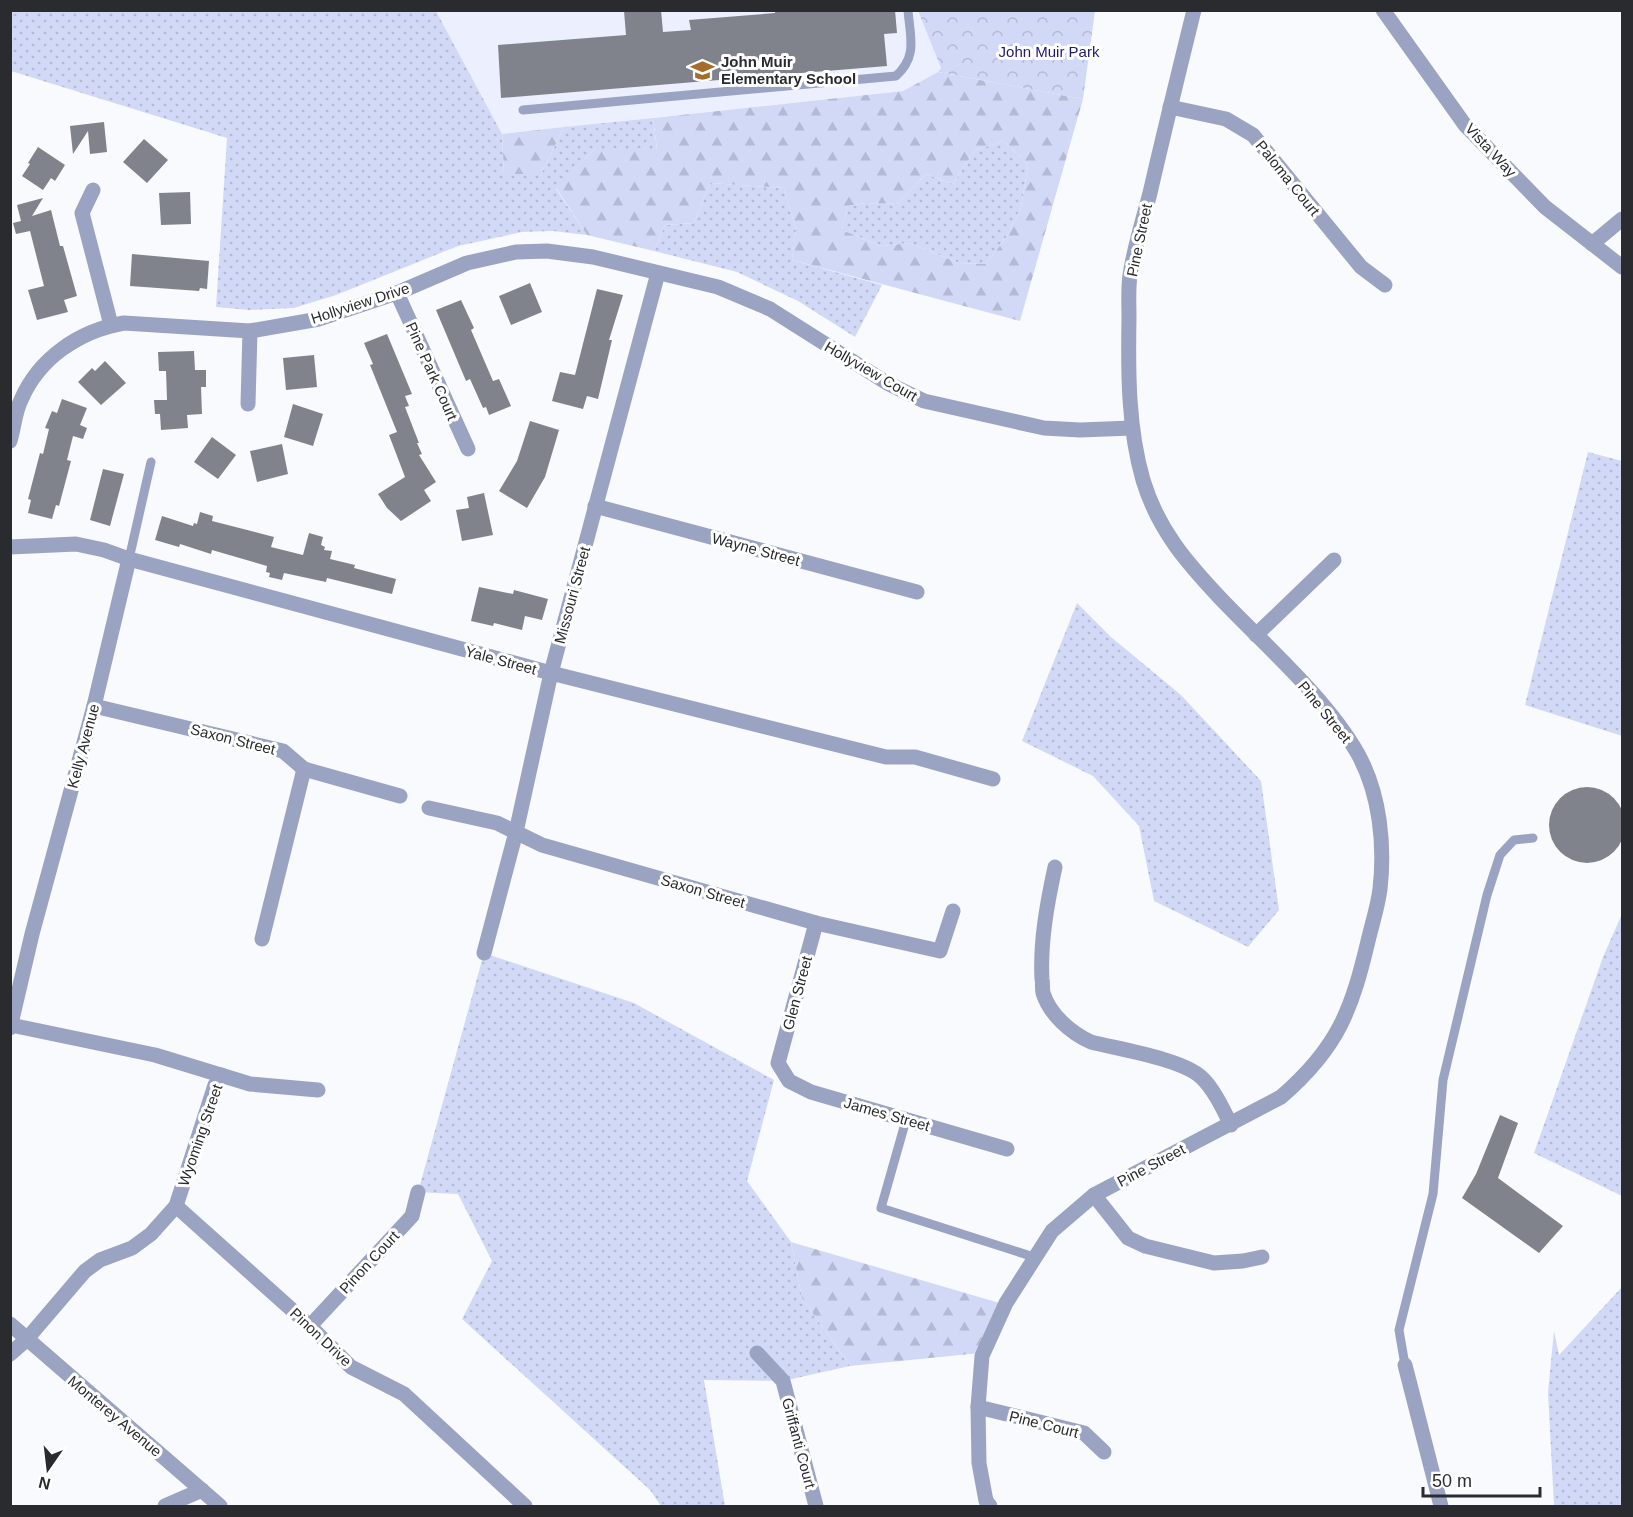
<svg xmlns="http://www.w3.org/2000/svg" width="1633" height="1517" viewBox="0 0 1633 1517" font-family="Arial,sans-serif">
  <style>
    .built { fill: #eceffd }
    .grass { fill: url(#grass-dots) }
    .forest { fill: url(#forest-firs); fill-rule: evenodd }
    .park { fill: url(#park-crowns) }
    .building { fill: #81838c }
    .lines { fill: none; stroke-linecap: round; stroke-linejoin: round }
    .service { stroke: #9ba3c3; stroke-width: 9 }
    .minor { stroke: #9ba3c3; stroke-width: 15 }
    .tertiary { stroke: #9ba3c3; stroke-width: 15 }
    .labels { text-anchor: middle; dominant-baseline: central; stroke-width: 6; stroke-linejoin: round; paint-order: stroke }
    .park-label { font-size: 15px; fill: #1e1b6d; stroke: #fff }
    .poi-label { font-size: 15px; font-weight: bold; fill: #2a2b2f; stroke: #fff; text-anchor: start }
    .street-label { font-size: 15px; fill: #2a2b2f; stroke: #fff }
  </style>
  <defs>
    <pattern id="grass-dots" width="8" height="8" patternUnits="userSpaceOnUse" patternTransform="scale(1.5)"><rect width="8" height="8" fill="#d2d9f7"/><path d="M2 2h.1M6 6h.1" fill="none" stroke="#b4bad4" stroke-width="1.8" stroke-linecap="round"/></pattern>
    <pattern id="forest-firs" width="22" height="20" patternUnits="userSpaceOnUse" patternTransform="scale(1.5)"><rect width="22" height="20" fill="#d2d9f7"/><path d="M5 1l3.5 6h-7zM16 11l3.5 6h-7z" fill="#b4bad4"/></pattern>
    <pattern id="park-crowns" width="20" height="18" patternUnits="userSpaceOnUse" patternTransform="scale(1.5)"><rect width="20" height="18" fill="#d2d9f7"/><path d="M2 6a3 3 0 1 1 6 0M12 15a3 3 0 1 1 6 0" fill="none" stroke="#b4bad4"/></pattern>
  </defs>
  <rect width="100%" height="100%" fill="#f9fafe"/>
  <path class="built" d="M436,11H918L941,68L938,72L903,91L502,134Z"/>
  <g class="grass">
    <path d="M10,11H436L502,134L504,174H541L564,127L653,118L657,150L595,149L556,189L587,235L553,231L522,232L458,246L336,295L294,308L249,310L216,307L227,138L11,71Z"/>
    <path d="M1004,141L1028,165L1021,207L1008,235L986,264L959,263L909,243L882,246L842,230L848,206L865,203L897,204L926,174L953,184L975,150Z"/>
    <path d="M710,183L784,188L796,230L792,260L882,285L855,337L798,301L737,272L654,251L665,225L694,223Z"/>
    <path d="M1588,452L1622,461V736L1525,705Z"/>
    <path d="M1077,603L1111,637L1181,695L1261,781L1279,910L1248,947L1154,901L1139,826L1093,776L1022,741Z"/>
    <path d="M1622,914V1196L1534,1153L1603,957Z"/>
    <path d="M484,953L634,1003L774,1080L747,1181L791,1242L802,1298L850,1366L783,1381L704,1380L725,1506H661L650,1490L462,1319L492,1261L458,1194L418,1192Z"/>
    <path d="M1622,1287V1506H1554L1548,1392L1554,1331L1559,1355Z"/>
  </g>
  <g class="forest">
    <path d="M938,72L1083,99L1020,321L792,260L796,230L784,188L710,183L694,223L665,225L654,251L587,235L556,188L595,149H657L653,118L903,91ZM1004,141L1028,165L1021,207L1008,235L986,264L959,263L909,243L882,246L842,230L848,206L865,203L897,204L926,174L953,184L975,150Z"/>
    <path d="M564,127L541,174H504L502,134Z"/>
    <path d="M791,1242L1003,1304L980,1353L850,1366L802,1298Z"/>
  </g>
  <path class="park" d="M918,11H1095L1083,99L938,72L941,68Z"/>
  <g class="building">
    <path d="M661,10L663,32L691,30L689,20L775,13V10H895L897,33L884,34L887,66L501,98L498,45L626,35L624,11Z"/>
    <path d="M104,122L107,152L90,154L88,131L73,154L70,126Z"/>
    <path d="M144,139L168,160L147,183L123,162Z"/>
    <path d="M38,147L65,165L55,181L51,178L43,190L22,176L30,164L28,163Z"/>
    <path d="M190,192L191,224L161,225L159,193Z"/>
    <path d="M43,198L32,216L51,210L60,246H63L77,296L64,300L68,312L37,320L28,290L44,286L30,231L16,234L13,223L21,221L17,205Z"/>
    <path d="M132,254L209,261L207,289L200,288L199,291L130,286Z"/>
    <path d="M530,283L542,312L511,325L499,296Z"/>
    <path d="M597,289L623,295L609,340H612L598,399L587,396L583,409L552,401L560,372L575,375Z"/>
    <path d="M461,300L474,328L471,330L493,381L499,379L511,406L489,415L486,407L483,408L470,379L466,381L436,310Z"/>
    <path d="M387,334L412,394L405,396L409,406L405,407L419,443H417L422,454L419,455L436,482L424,490L431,501L401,521L387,508L378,494L405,477L389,435L397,432L370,365L373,364L364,343Z"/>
    <path d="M194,351L195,370H206V387H201L202,414L187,415L188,428L161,430L160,414H155L154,400H167L166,371H159L158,352Z"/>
    <path d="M314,355L317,387L286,390L283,358Z"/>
    <path d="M105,361L126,383L101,405L78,382L92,368L95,371Z"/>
    <path d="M62,399L87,408L80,425L87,428L83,439L73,436L67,460L71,461L59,506L56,505L52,519L28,513L31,500L28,499L40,453L43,454L49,429L45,428L52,411L57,413Z"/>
    <path d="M293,404L323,414L313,446L284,437Z"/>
    <path d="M530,421L559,430L545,477L527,508L499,491L517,461Z"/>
    <path d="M212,437L236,455L218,479L194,462Z"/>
    <path d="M282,444L288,474L257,482L250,451Z"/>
    <path d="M103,469L124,474L110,526L90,520Z"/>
    <path d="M484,493L493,535L462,541L456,510L469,508L467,497Z"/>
    <path d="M200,512L213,516L212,521L274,537L271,547L303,555L309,533L323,537L321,545L325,547L324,550L332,551L330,559L355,565L354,568L396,579L392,594L327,578L326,582L284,573L282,580L269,577L270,573L266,572L267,566L212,550L211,554L180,544L179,547L155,540L162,516L193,526L194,523L197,524Z"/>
    <path d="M479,587L513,594L514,590L548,599L542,620L525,616L522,630L494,623L493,626L471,621Z"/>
    <circle cx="1587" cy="825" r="38"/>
    <path d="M1500,1115L1518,1123L1498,1178L1563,1226L1539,1253L1462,1198L1476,1174Z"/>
  </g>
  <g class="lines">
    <g class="service">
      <path d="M523,110L896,76C918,56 910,37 908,10"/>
      <path d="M129,559L151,462"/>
      <path d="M906,1120L881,1208L1034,1257"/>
      <path d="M1405,1365L1399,1330L1433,1194L1443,1080L1487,895L1500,855L1514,840L1533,838"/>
    </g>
    <g class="minor">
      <path d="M1383,10L1465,125L1545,207L1622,267"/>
      <path d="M1170,107L1226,119L1253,135L1361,267L1385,285"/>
      <path d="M93,190L82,213L111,325"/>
      <path d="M1592,244L1622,219"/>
      <path d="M397,293L468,449"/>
      <path d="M248,404L250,331"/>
      <path d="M10,441C14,428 15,412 21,400C39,358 79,331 124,323L250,331L319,319L397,293L467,263L516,252L547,251L593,257L718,287L770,309L887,383L924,401L1044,428L1080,430L1132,428"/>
      <path d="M595,506L917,592"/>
      <path d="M10,547L76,544L104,550L129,559L551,673L886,757H915L993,779"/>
      <path d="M1256,635L1334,560"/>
      <path d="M94,706L283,751L304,769L400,796"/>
      <path d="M429,808L497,823L542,845L816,923L940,951L953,911"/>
      <path d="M1055,867C1047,904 1040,942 1042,979C1043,983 1042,989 1043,993C1050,1015 1071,1033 1091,1042C1118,1049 1182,1059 1201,1077C1214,1089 1223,1109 1231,1125"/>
      <path d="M816,923L778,1063L789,1081L811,1092L1007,1149"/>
      <path d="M262,939L304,769"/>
      <path d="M484,953L516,832L551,673L658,273"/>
      <path d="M11,1025L155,1055L250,1084L318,1090"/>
      <path d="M10,1028L32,934L94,706L129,559"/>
      <path d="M1094,1195L1128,1238L1145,1246L1214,1263L1243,1261L1262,1257"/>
      <path d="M176,1206L310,1326L351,1367L404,1394L525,1506"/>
      <path d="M10,1324L220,1506"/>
      <path d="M310,1326L412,1216L418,1192"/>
      <path d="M757,1353L783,1381L816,1506"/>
      <path d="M10,1354L26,1340L85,1271L100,1260L132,1248L151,1234L176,1206L215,1085L221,1075"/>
      <path d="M1405,1365L1441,1506"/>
      <path d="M978,1407L1084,1433L1104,1452"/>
      <path d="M165,1506L202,1490"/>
    </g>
    <path class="tertiary" d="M990,1506L986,1501L979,1463L978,1407L982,1356L1006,1303L1052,1231L1094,1195L1281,1097C1339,1047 1352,1009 1369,937C1373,921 1378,905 1380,889C1385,845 1380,794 1358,754C1327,699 1266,646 1222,600C1187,563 1158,530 1143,480C1128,428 1128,372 1129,318C1129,304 1128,289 1130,275C1134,248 1143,220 1150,193C1164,132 1179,71 1194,10"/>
  </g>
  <defs>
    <symbol id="school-bare" viewBox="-9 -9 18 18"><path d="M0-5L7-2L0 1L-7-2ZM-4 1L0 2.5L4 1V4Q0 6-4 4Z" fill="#a66c2b" stroke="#fff" stroke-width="2.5" paint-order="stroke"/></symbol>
  </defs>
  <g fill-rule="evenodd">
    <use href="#school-bare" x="686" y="54" width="33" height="33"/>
  </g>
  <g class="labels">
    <g class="park-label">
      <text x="1049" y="51">John Muir Park</text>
    </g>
    <g class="poi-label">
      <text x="721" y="61">John Muir<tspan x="721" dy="17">Elementary School</tspan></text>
    </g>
    <g class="street-label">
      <text transform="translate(1491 150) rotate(47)">Vista Way</text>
      <text transform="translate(1288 178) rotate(51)">Paloma Court</text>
      <text transform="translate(1139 240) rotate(-78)">Pine Street</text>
      <text transform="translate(360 303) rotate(-18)">Hollyview Drive</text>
      <text transform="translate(432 371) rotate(66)">Pine Park Court</text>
      <text transform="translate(871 371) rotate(30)">Hollyview Court</text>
      <text transform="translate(756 549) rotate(15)">Wayne Street</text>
      <text transform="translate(572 595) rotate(-75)">Missouri Street</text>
      <text transform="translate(501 660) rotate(15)">Yale Street</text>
      <text transform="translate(1325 712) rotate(51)">Pine Street</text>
      <text transform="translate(233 739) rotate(14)">Saxon Street</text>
      <text transform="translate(83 746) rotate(-75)">Kelly Avenue</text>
      <text transform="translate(703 891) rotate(16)">Saxon Street</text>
      <text transform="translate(797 993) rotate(-75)">Glen Street</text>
      <text transform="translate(887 1114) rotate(16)">James Street</text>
      <text transform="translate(200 1135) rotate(-71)">Wyoming Street</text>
      <text transform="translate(1151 1165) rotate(-28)">Pine Street</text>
      <text transform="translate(369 1262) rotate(-47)">Pinon Court</text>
      <text transform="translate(321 1337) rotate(43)">Pinon Drive</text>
      <text transform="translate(115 1416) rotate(40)">Monterey Avenue</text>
      <text transform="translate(1044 1424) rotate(14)">Pine Court</text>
      <text transform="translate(799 1443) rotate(75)">Griffanti Court</text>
    </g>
  </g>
  <rect width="1633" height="1517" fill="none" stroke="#2a2b2f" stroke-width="24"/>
  <g transform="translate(48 1469) rotate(194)" stroke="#ffffff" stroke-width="4.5" paint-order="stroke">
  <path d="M0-4.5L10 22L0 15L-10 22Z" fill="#2a2b2f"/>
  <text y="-9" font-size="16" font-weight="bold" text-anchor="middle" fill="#2a2b2f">N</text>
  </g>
  <path d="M1423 1487v9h117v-9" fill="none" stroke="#2a2b2f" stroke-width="3"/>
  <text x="1432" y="1487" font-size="18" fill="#2a2b2f" stroke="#ffffff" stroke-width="4.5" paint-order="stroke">50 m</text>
</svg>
